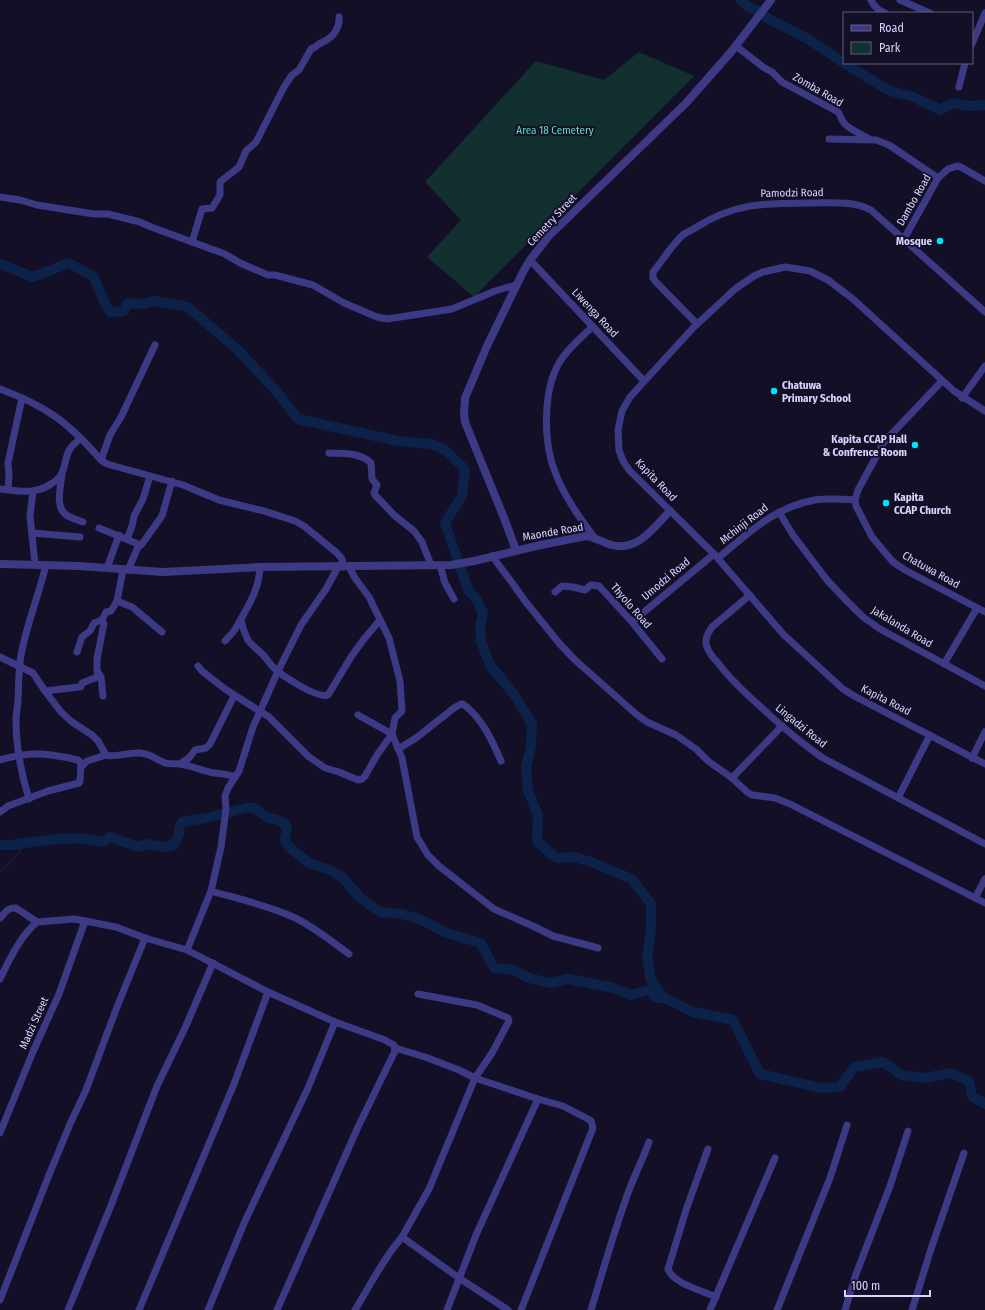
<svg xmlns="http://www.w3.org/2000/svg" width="985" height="1310" viewBox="0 0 985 1310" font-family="'Fira Sans Condensed',sans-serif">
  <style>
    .green { fill: #12302f }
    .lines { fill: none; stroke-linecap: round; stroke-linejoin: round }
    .stream { stroke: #0c2248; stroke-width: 1.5 }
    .river { stroke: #0c2248; stroke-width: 10 }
    .minor { stroke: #3d3a85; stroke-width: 7 }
    .tertiary { stroke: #3d3a85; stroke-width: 8 }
    .poi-dot { fill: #00e5ff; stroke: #130f26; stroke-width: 1.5 }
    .labels { text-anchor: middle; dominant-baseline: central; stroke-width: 4; stroke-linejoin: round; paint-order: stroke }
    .street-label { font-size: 11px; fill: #d9d4ff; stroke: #130f26 }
    .park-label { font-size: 11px; fill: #5fe0c0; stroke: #130f26 }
    .poi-label { font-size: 11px; font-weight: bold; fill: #d9d4ff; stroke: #130f26; text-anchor: end }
  </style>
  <rect width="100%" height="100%" fill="#130f26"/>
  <path class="green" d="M639,52L694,76L474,297L427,257L461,220L425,182L536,61L604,80Z"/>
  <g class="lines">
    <path class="stream" d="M0,872L5,868L26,844"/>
    <g class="river">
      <path d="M741,0L748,7L756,10"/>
      <path d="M766,17L772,21L781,25L808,39L844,63"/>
      <path d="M844,63L890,91L911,96L940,110L953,103L970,106L985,105"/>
      <path d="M0,264L33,277L69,263L94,277L104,302L110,312L124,311L128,303L140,304L155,301L188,307L238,350L278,393L298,419L398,441L431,444L444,449L465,469L462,496L445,523L468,590L476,599L483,613L480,626L481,641L490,665L515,696L532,724L531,746L526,767L528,790L538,816L537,842L557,858L575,857L591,862L632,879L651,904V928L647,958L651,980L664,998L693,1012L733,1020L760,1074L821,1088L840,1087L854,1067L883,1062L901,1075L926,1078L950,1073L969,1081L972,1096L985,1104"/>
      <path d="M0,845C14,846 27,842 41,841C61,838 83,837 103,842L109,837L139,847L146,844L165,847L174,845L179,835V829L182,822L206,818L246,808H254L268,818L278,820L285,824L287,829L285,839L288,846L309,863L330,870L343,878L360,898L380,912L402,914L422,920L444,932L481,943L494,968L514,970L529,978L550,983L568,979L614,988L631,995L649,990L657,998H664"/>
    </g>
    <g class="minor">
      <path d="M871,0C874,7 878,10 885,13"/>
      <path d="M900,0L930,13"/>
      <path d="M972,44L985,13"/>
      <path d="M736,46L763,67L772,72L782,82L838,112C841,115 841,120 844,123C850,130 861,134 869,139"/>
      <path d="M959,87L965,63"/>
      <path d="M829,139L876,140L889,145L938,178"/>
      <path d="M0,197L20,200L37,205L94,214H108L140,222L151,227L225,254L240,263L268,275H275L313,285L344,303L377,317L387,319L452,309L495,291L516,285"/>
      <path d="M904,239L938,178L948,169L957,166L961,167L985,181"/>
      <path d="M192,242L202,209L212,208L220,195V182L239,167L246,151L256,142L284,87L292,75L299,70L311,49C315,48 316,47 319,44C321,43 323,42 325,41C334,36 340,27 339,17"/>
      <path d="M530,260L644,381"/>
      <path d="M697,324L655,281L653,278V272C663,260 673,243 684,234C688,232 692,230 695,228C734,203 764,203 809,203C830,203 852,200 871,210L985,312"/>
      <path d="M592,327C581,338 567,349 559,363C543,391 543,442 555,472C564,496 579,517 594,537"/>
      <path d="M942,381L884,442L858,490L855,500L856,506L872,537L893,562L905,570L985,612"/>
      <path d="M0,389C19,396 37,404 53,415C71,427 87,444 101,460L107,464L183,485L219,500L264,511L295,521L304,526L337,553L342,559L343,567"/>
      <path d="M962,398L985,366"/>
      <path d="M985,411L954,391L853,299L828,280L810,271L785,267L763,272L754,276L735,289L693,328L630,397L622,411L618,430L619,450L623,461L629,470L714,554L784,635L843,689L856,697L985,764"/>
      <path d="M329,453C343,454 360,452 371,463L372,479L377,485L374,493L375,495L394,515L414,531L422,542L431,565"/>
      <path d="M101,460L110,435L121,417L155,345"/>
      <path d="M62,474C61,486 55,505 65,514C70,518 78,520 83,522"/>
      <path d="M0,489C18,491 35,495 51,484C56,481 60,478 62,473C69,456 63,452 80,439"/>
      <path d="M8,489L9,476L8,463L22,398"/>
      <path d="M33,491L30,516L35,564"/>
      <path d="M779,512L793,535L827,580L843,597L863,617L880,629L985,686"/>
      <path d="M99,528L138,544V547L128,570"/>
      <path d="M32,533L80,537"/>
      <path d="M127,539L132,526L134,516L143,499L150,476"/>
      <path d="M138,547L142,544L162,516L172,481"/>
      <path d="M492,556L513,584L525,601L559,643L575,660L636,714L647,722L676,735L696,749L708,761L732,778L747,792L752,795L775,798L790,804L985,903"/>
      <path d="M718,558C749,533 774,507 815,500C828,498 842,499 855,500"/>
      <path d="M440,565L445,583L454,599"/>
      <path d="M260,567C259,588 251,601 241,619C242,626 245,634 248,640C251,645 257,649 261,653C266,657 269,663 273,667C281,675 317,699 328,695L351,657L364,639L380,620"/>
      <path d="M349,567L355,578L369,597L389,638L400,681L402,711L395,718L392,734L402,758L417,837L428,855L439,866L494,909L535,927L553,936L598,948"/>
      <path d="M107,568L119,535"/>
      <path d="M555,592L562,586L573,587L585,590L591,585L599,586L632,622L662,659"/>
      <path d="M750,595L712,627C708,633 704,639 707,647C709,653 714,659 719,664C731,680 746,694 762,708C781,726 801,743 823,758L985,844"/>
      <path d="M117,601L132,607L162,632"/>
      <path d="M102,620L104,624L103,628L97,659V671L101,677L103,696"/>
      <path d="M632,622L714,554"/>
      <path d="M225,641L234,631L241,619"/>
      <path d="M77,652L82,637L90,631L94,623L102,620L106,612L111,611L117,601L123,570"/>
      <path d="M0,657L33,673L45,691L61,712L72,722L92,735L98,741L106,755C114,758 130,752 140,753C150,754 154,758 163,762C168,765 175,763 181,764C192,766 203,771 214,773C222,774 228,774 235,777"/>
      <path d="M944,664L977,608"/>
      <path d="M198,666L202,671L225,689L269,717L308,756L318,763L325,768L339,772L358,780L362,779L365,776L377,755L392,734L358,715"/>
      <path d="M45,691L79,687H81L82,683L95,678L98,674"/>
      <path d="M398,749L416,738L454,708L461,704H463C482,718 492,740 501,761"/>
      <path d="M972,758L985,732"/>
      <path d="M0,760C30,751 49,753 78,760L81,763L80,781L79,783L48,791L8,806L0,812"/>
      <path d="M180,764L189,758L195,750L206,748L210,744L234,696"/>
      <path d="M82,766L87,761L106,755"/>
      <path d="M732,778L782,726"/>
      <path d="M898,798L930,735"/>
      <path d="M29,799C21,773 16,747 16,720C16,713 18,706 18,699C19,682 18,667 22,650C28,621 39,594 46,565"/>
      <path d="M211,891C238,899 267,905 293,917C313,926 331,941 349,954"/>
      <path d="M975,898L985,879"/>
      <path d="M0,918C5,913 8,907 16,908L37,922"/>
      <path d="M187,950L211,891L221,847L226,809L225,796L228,788L239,771L253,727L278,671L301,625L326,589L338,567"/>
      <path d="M0,979C9,960 21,935 37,922L74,919L85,921L116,927L145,938L187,950L268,992L335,1022L385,1040L394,1045L395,1051L358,1127L277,1310"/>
      <path d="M395,1048L425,1057L459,1070L475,1078L538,1099"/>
      <path d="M0,1133L32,1054L59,994L85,921"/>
      <path d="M708,1149L687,1207L668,1269C672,1283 703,1291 716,1297"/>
      <path d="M402,1237L459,1278L508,1310"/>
      <path d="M0,1300L49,1175L70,1124L86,1090L117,1007L145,938"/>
      <path d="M68,1310L110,1208L157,1086L185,1028L213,963"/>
      <path d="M139,1310L234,1084L268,992"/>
      <path d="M208,1310L245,1221L308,1088L335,1022"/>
      <path d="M355,1310L378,1271L391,1251L402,1237L429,1189L475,1078L492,1053L509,1021L508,1018L477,1005L418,994"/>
      <path d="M447,1310L476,1235L538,1099L563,1106L588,1119L591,1121L593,1128L521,1310"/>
      <path d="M591,1310C603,1271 614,1231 628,1193C634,1176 643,1159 649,1142"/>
      <path d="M710,1310L775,1158"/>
      <path d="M777,1310L830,1178L847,1125"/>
      <path d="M845,1310L856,1274L890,1186L908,1131"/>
      <path d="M912,1310L931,1249L964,1153"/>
    </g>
    <g class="tertiary">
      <path d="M516,550L504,518L465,422L464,414L465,398L487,346L523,272L530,260L549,236L686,103L731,52L771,0"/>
      <path d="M0,564L79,566L163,572L260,567L451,565L474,561L536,546L586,536C595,537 603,543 612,545C638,552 654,527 670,511"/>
    </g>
  </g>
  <g class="poi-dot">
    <circle cx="940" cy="241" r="4"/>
    <circle cx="774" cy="391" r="4"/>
    <circle cx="915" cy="445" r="4"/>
    <circle cx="886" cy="503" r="4"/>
  </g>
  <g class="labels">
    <g class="street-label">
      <text transform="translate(818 90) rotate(30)">Zomba Road</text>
      <text transform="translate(792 193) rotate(-1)">Pamodzi Road</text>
      <text transform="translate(914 200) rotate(-60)">Dambo Road</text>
      <text transform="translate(552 220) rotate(-47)">Cemetry Street</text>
      <text transform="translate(595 313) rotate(47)">Liwenga Road</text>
      <text transform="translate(656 480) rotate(46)">Kapita Road</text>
      <text transform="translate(744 524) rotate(-38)">Mchinji Road</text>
      <text transform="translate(553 532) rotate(-10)">Maonde Road</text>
      <text transform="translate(931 570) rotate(29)">Chatuwa Road</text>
      <text transform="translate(666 579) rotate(-40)">Umodzi Road</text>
      <text transform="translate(631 606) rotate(49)">Thyolo Road</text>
      <text transform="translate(902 627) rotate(31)">Jakalanda Road</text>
      <text transform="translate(886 700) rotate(27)">Kapita Road</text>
      <text transform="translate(801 726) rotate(39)">Lingadzi Road</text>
      <text transform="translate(34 1023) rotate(-66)">Madzi Street</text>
    </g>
    <g class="park-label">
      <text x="555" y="130">Area 18 Cemetery</text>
    </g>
    <g class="poi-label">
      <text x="932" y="241">Mosque</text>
      <text x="782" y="385" text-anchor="start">Chatuwa<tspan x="782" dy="13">Primary School</tspan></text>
      <text x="907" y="439">Kapita CCAP Hall<tspan x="907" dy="13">&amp; Confrence Room</tspan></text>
      <text x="894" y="497" text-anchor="start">Kapita<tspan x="894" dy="13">CCAP Church</tspan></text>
    </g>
  </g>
  <rect x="843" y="12" width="130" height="52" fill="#130f26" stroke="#625e7d"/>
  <rect x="851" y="25" width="20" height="6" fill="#3d3a85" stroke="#625e7d"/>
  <text x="879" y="32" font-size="12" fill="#d9d4ff">Road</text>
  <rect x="851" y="42" width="20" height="12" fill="#12302f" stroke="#625e7d"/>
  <text x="879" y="52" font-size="12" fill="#d9d4ff">Park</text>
  <path d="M845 1290v6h85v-6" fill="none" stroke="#d9d4ff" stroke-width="2"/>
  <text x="851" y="1290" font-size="12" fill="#d9d4ff" stroke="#130f26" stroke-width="3" paint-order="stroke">100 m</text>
</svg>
